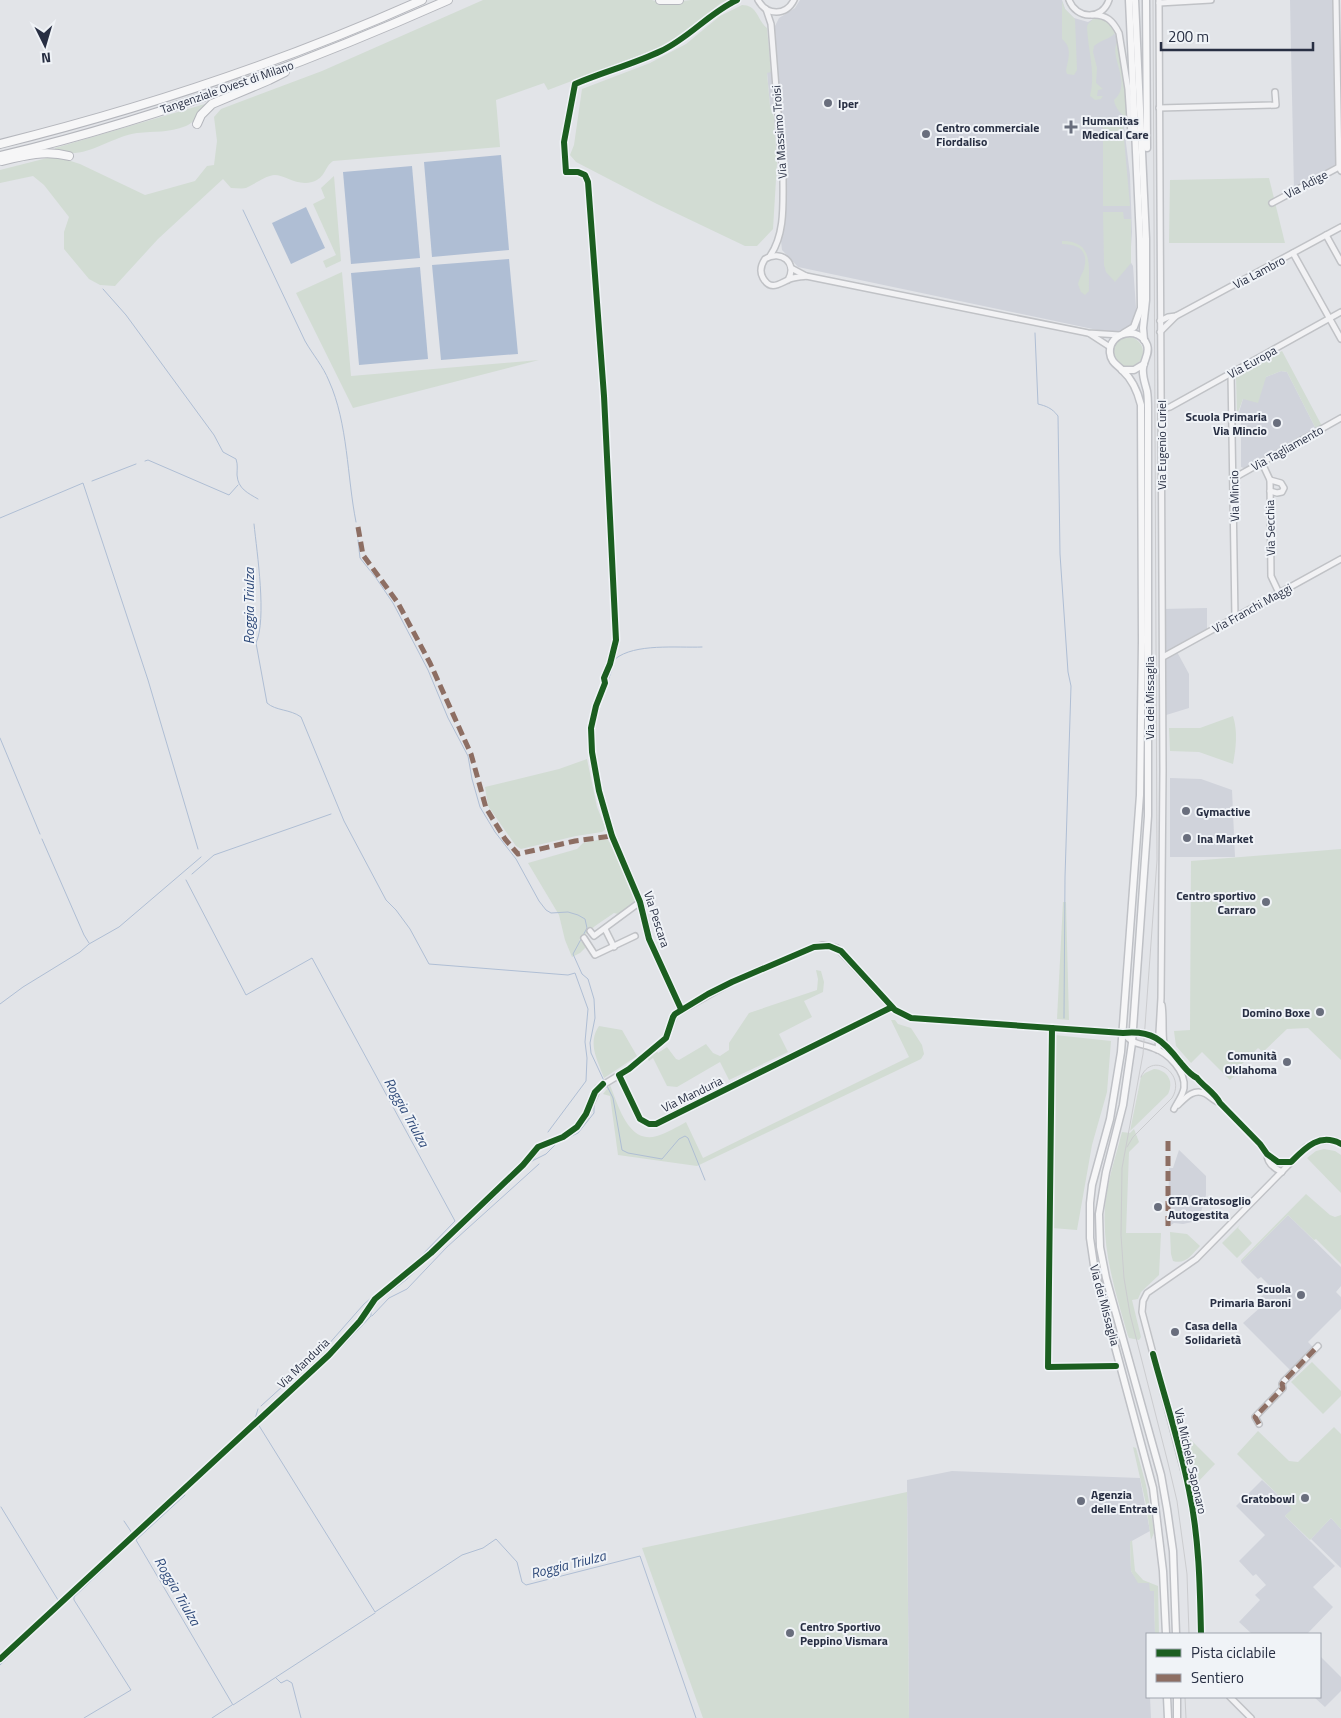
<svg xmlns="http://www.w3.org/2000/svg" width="1341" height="1718" viewBox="0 0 1341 1718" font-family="'Titillium Web',sans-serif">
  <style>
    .built { fill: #d0d3db }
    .green { fill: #d2dcd3 }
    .water { fill: #afbed4 }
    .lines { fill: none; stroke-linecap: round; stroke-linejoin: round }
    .stream { stroke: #afbed4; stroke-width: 1 }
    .minor-casing { stroke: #c0c2c6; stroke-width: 8 }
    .major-casing { stroke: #bfc1c6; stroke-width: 9 }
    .highway-casing { stroke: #b5b7bd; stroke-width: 10 }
    .minor { stroke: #f2f2f4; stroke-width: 5 }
    .major { stroke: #f6f6f7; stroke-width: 6 }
    .highway { stroke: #f6f6f7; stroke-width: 8 }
    .tram { stroke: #cbcccf; stroke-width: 1 }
    .quiet { stroke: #8d6e63; stroke-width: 5; stroke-dasharray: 10 5; stroke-linecap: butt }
    .cycleway-casing { stroke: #f0f3f7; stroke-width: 9 }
    .cycleway { stroke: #1b5e20; stroke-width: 6 }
    .poi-dot { fill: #696e7d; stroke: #f0f3f7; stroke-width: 2 }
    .labels { text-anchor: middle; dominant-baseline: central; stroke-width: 4; stroke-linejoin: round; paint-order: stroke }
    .street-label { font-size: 12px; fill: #282f43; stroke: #f0f3f7 }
    .poi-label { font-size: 12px; font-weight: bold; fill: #282f43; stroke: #f0f3f7; text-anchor: start }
    .water-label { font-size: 14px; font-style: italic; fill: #2f4a7a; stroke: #f0f3f7 }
  </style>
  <rect width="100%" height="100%" fill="#e2e4e8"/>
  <g class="built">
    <path d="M800,0H1062L1065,9L1074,18L1088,22L1095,18H1102L1111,26L1118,41L1128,121L1124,127L1130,175L1132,232L1130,261L1133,266L1136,308L1135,318L1131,325L1118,332H1107L798,267L782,250L781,241L785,211L780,113L770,106L767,72H777L774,28L779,18L795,8Z"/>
    <path d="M1290,0H1336L1339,167L1294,191Z"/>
    <path d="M1281,371L1287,372L1316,429L1246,469L1241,467V416L1238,415L1243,399L1266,377Z"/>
    <path d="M1207,608V633L1176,650L1189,674V708L1163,716L1162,609Z"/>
    <path d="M1170,778L1201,779L1232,790L1235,857H1170Z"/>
    <path d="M1179,1150L1206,1176V1195L1201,1212L1192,1222L1183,1224L1174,1223L1168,1227L1169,1168H1173Z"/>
    <path d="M1288,1215L1341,1267V1286L1336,1292L1341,1297V1309L1308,1342L1314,1348L1291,1371L1243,1323L1264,1304L1259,1299L1271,1287L1261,1277L1258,1279L1241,1262Z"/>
    <path d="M952,1471L1140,1478L1150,1531L1130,1542L1131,1571L1137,1580L1150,1583L1154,1591L1155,1634H1147V1697H1150L1151,1718H909L907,1480Z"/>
    <path d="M1262,1480L1293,1509L1285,1516L1335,1566L1313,1587L1333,1607L1307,1634H1252L1239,1622L1260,1600L1255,1595L1266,1585L1256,1574L1253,1576L1239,1561L1265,1535L1236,1506Z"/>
    <path d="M1331,1518L1341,1529V1568L1311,1539Z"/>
    <path d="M1320,1656L1341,1677V1691L1325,1707L1314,1697H1320Z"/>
  </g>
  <g class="green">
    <path d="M483,0H652C666,5 677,1 691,0C704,0 716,0 728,0L721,3L686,31L664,46L548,90L544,83L496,100L500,147L333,161C324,167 326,178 312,182C296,186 286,175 274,175C265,176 255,184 246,188C242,189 236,188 231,188L223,179L158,239L115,286L100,285L89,279L64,249V232L69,217L44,185L33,176L0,183V170L55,156L80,164L145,195L195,181L207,166L214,165L217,141L214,117L221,109L322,71Z"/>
    <path d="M1062,1L1065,9L1075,19L1077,70L1074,75L1067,74L1066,71C1068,59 1073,48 1062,39Z"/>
    <path d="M742,5C758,5 757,20 767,28L771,72L767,73L770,106L774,117L777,163L773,229L757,246H745L657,204L576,162L570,155L574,145L582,89L650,63L686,44L720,16Z"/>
    <path d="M1094,18C1104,18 1113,22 1115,33C1110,39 1101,40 1094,46L1093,52L1097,68L1096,83L1103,89L1098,90L1097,96H1103L1101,99L1095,100L1090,96C1096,74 1088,50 1087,27L1088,24Z"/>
    <path d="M1118,41L1129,120H1128C1122,114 1115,109 1114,100C1134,83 1107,56 1118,41Z"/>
    <path d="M205,104L206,107C200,113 194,123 186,126C168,133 155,131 137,133C109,137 83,162 55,150V148Z"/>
    <path d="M1103,120H1116L1123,127L1130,206H1103Z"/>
    <path d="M334,176L341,261L326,268L323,261L336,255L313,204L325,198L321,188Z"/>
    <path d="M1269,178L1285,243H1169L1170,180Z"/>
    <path d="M1103,212H1123L1124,219H1131V263L1115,282L1106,272L1104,265Z"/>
    <path d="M1062,241C1095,241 1088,267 1089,291L1085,295L1081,292L1078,284C1079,279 1082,274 1084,269C1089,250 1078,244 1062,244Z"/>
    <path d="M342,272L351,376L539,360L353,408L296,293Z"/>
    <circle cx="1128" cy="352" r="15"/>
    <path d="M1282,351L1322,426L1316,429L1287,372L1281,371L1266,377L1258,403L1243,399L1237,415L1236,377Z"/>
    <path d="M1233,716C1238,732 1236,748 1233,764L1199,752L1170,751L1169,728H1200Z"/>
    <path d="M587,759L597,807L606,829L602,832L576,836L521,849L516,846L488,806L485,787L559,769Z"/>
    <path d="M598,840H608L612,846L636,901L618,914L614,913L595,926L579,940L587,946L580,953L572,957L565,940L559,915L528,863L577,849L583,843Z"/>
    <path d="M1341,849V1060L1308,1028L1287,1029L1263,1052L1258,1048L1241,1065L1243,1068L1230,1080L1202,1052L1191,1063L1176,1046L1174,1031L1190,1030L1191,861Z"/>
    <path d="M1063,902H1066L1069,1020L1057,1019Z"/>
    <path d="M816,970L821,971L824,982L823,992L804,1001L812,1017L779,1034L788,1052L729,1080L720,1062L677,1087L667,1086L653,1058L649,1061L646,1056L656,1049L658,1053L667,1047L676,1059L679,1060L706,1044L713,1053L720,1056L729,1050V1043L749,1013L817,990L818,979Z"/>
    <path d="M891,1020H895L898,1024L911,1028L922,1045L924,1054L921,1059L697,1166L618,1155L610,1096L603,1094L610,1085C618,1104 628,1145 657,1136C667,1133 677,1127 686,1122L703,1158L909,1057Z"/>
    <path d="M599,1026L622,1030L637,1056L604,1078C598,1061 587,1043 599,1026Z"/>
    <path d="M1055,1035L1111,1041L1107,1092L1092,1145L1077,1230L1052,1228Z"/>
    <path d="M1154,1069C1168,1070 1174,1082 1168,1094L1130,1131L1141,1077L1145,1073Z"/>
    <path d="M1134,1129L1139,1142L1129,1152L1126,1233H1161L1159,1275L1141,1292L1138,1299L1132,1300L1141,1337L1139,1340L1129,1338L1128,1336C1116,1294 1102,1251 1105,1207C1107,1181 1116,1156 1122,1132L1130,1133Z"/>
    <path d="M1324,1149L1335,1151L1341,1155V1193L1307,1158L1316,1151Z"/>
    <path d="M1306,1194L1330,1215L1335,1217L1341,1215V1264L1316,1239L1314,1240L1288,1215L1241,1262V1260Z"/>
    <path d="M1240,1225L1238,1228L1252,1243L1237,1258L1222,1243Z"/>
    <path d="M1170,1232L1187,1234L1200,1246C1192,1254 1186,1265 1173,1261L1171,1254Z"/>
    <path d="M1312,1362L1341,1391V1396L1323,1414L1291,1382Z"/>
    <path d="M1334,1427L1341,1434V1529L1331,1518L1310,1540L1285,1516L1292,1509L1237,1454L1258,1431L1289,1461L1298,1462Z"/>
    <path d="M1184,1433L1215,1464L1196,1484L1183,1434Z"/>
    <path d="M1133,1447L1136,1448L1146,1485L1153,1525L1154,1533L1151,1540L1146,1504Z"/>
    <path d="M907,1492L909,1718H703L642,1548Z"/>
    <path d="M1132,1540L1135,1571L1143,1580L1158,1586L1159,1634H1155L1154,1591H1150L1149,1583H1138L1131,1571L1130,1542Z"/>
  </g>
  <g class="water">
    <path d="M501,155L509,250L432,257L424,162Z"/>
    <path d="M412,166L420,258L351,264L343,172Z"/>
    <path d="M306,207L325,248L291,264L272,223Z"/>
    <path d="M509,259L518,354L441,360L432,265Z"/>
    <path d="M420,267L428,359L359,365L351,273Z"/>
  </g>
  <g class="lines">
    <g class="stream">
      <path d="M243,210L305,341C313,355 323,366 329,381C348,423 347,477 356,522"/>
      <path d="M103,289L126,315L214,435L223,452L236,459C238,465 237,469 237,475C238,489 248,493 258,499"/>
      <path d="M1035,333L1038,404C1046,406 1052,408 1058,416L1060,554L1068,672L1071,686L1065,877L1064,1018"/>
      <path d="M145,461L148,460L229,495L238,485"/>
      <path d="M92,481L136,464"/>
      <path d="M0,518L83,483L148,680L198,849"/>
      <path d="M254,524C257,553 267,619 256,643L267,703C276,711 290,709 301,717L344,821L386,900L396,910L410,929L429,964L568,975L575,973L588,1009L585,1042L587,1058L586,1081L548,1132"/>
      <path d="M358,540L360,558L376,578L393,603L428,670L448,718L468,756L472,779L480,807L495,832L516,859L539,901L546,910L551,913L568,912L578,915L585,919L587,928L573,954L582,974L588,979L594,999L595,1018L590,1043L591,1053L605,1083"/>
      <path d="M0,738L40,834"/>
      <path d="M42,839L84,935L89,943"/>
      <path d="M622,852C606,816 587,756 596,717C600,697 610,679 615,659C635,643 677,648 702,647"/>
      <path d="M625,859V860"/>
      <path d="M629,868L630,870"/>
      <path d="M192,874L214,855L331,814"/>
      <path d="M186,880L246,995L312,958L455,1221L421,1256L364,1304L327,1346L261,1406"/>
      <path d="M0,1004L23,987L80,952L89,944L119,927L201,857"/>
      <path d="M607,1086L613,1098L622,1150L628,1153L662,1159L679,1139L685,1136L688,1138L705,1180"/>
      <path d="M597,1096L602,1089"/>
      <path d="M533,1160L541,1149"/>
      <path d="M462,1227L492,1201L532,1161L546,1154L557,1143L578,1133L594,1113V1102"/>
      <path d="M372,1316L389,1298L407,1289L447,1247L539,1164"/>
      <path d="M339,1350L371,1316V1309L377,1302L407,1279L444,1244"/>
      <path d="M311,1375L337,1352"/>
      <path d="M255,1419L258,1409"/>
      <path d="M258,1424L375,1612L462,1555L483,1548L496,1539L517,1562L522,1582L526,1585L640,1556L696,1718"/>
      <path d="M196,1483L290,1394"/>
      <path d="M185,1495L136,1540L233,1705L375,1613"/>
      <path d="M1,1507L58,1600H60"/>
      <path d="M62,1598L132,1533L124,1521"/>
      <path d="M0,1665L66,1602"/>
      <path d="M276,1678L281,1683L287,1680L292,1683L301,1718"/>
      <path d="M84,1718L131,1690L74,1600V1597L129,1545"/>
      <path d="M212,1718L232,1705"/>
    </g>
    <defs>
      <g id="minor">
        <path d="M758,0C767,16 786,16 794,0"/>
        <path d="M1069,0C1076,19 1102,21 1109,0"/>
        <path d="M1336,0L1339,167L1341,171"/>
        <path d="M1159,3L1211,0"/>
        <path d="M766,9L771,24L783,178C783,205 785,234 770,256"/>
        <path d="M1092,15C1106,14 1113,21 1119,33L1128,89L1131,135"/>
        <path d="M1159,108L1276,105L1275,92"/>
        <path d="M1272,203L1341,166"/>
        <path d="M1326,235L1341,262"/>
        <path d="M1293,253L1341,339"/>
        <path d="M791,268L806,276"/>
        <path d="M788,280C798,263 781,249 765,259C761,265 759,271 763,278C771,292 780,283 790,279C795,277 801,277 806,276L1088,333L1120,335"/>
        <path d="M1160,321L1168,317L1176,316L1341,227"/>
        <path d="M1160,332L1176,316"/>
        <path d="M1090,334L1110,347"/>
        <path d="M1231,373L1235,618"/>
        <path d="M1161,409L1170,407L1341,312"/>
        <path d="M1262,463L1270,480L1271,576L1279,593"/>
        <path d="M1234,478L1341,418"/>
        <path d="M1270,491L1277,493L1282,492L1284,488L1281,483L1270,480"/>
        <path d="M1163,657L1341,559"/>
        <path d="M612,836L640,902L649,939L681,1009"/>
        <path d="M605,929L614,947"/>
        <path d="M590,931L594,936L640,902"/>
        <path d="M584,938L595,955L635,936"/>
        <path d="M1162,1005C1164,1018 1162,1031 1164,1044"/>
        <path d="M1123,1033C1136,1047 1138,1042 1153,1048C1169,1053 1186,1072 1184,1088C1183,1095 1177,1103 1174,1109"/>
        <path d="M1158,1050L1161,998L1163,771L1159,0"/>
        <path d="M619,1075L640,1119L649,1124H656L892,1007"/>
        <path d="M1178,1105C1186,1097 1194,1088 1206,1094C1211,1097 1214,1101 1220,1103"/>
        <path d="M1267,1154C1267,1163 1273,1168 1282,1172"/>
        <path d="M1259,1424L1255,1417L1283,1388L1282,1384L1284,1381L1318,1346"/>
        <path d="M1201,1634C1200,1586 1198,1538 1189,1490L1142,1312L1143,1301L1147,1293L1196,1259L1306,1147C1317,1140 1330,1138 1341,1144"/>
        <path d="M0,1659L329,1355L360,1321L375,1299L431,1253L523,1165L538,1147L563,1137L577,1127L585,1117L598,1088L629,1069L665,1039L675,1014L732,982L811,948L823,945L837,948L895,1010L911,1018L1123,1033C1152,1030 1163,1040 1180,1062C1186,1069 1189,1074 1197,1078C1204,1087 1215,1093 1220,1103L1260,1144L1267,1154L1278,1162H1291"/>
        <path d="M1230,1697L1251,1718"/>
      </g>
      <g id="major">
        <path d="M1135,0L1146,239V300L1143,328L1144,340"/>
        <path d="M1146,0L1147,148"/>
        <path d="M1124,333L1134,327L1141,308L1140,239L1129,0"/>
        <path d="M1122,370H1134L1144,364"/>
        <path d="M1166,1634L1163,1571L1153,1488L1095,1272L1090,1238V1203L1092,1185L1110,1119L1121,1052L1140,795L1142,641L1141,405C1138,393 1133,380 1123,371C1118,365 1111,363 1110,353C1108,332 1140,325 1147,345C1150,354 1144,359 1143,368C1142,376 1145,383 1147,391C1148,397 1148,404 1148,410V816L1132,1043L1123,1105L1106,1172L1099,1214L1100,1247L1106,1278L1161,1475L1167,1509L1173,1551L1176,1634"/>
        <path d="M1167,1697L1168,1718"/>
        <path d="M1177,1697V1718"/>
      </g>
      <g id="highway">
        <path d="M660,0H679"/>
        <path d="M197,124L201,115L212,104L269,80L285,72"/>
        <path d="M0,144C145,108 286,61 422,0"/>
        <path d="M0,156C154,120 304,64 448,0"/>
        <path d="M2,161C25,155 46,150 69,156"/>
      </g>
    </defs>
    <use href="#minor" class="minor-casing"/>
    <use href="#major" class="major-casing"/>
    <use href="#highway" class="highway-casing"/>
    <use href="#minor" class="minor"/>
    <use href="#major" class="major"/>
    <use href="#highway" class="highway"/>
    <g class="tram">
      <path d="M1153,0L1157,860L1143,1054L1122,1168L1121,1235L1124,1278L1130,1314L1168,1463L1177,1501L1187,1574L1189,1634"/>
      <path d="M1127,1147L1133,1137L1172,1098C1187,1074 1152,1050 1141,1077"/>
      <path d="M1185,1697L1186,1718"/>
    </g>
    <g class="quiet">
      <path d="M358,527L363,555L398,603L430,663L471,754L486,808L505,839L518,854L575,841L612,836L611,833"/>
      <path d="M1168,1141V1227"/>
      <path d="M1259,1424L1255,1417L1283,1388L1282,1384L1284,1381L1318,1346"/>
    </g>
    <defs>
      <g id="cycleway">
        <path d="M892,1007L656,1124H649L640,1119L619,1075L629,1069L666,1038L673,1017L675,1014L708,994L732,982L814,947L829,946L841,951L895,1010L911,1018L1123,1033C1152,1030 1163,1040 1180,1062C1186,1069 1189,1074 1197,1078C1204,1087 1215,1093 1220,1103L1260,1144L1267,1154L1278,1162H1291C1305,1148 1320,1132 1341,1144"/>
        <path d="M681,1009L649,939L640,902L612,836L599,791L592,752L591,728L596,706L605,683L604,678L610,664L616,640L604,396L588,182L585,175L578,172H566L564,142L575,84C603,72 634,64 661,51C689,38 709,13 737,0"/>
        <path d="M1052,1028L1048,1367L1116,1366"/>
        <path d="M1153,1354C1165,1399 1180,1444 1189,1490C1199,1537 1200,1586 1201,1634"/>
        <path d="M0,1659L329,1355L360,1321L375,1299L431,1253L523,1165L538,1147L563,1137L577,1127L586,1114L595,1092L603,1084"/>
      </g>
    </defs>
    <use href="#cycleway" class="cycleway-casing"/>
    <use href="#cycleway" class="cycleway"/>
  </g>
  <g class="poi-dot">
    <circle cx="828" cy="103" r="5"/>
    <path d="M1068.5 119.5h5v5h5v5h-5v5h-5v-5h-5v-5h5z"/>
    <circle cx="926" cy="134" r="5"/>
    <circle cx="1277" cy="423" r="5"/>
    <circle cx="1186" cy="811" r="5"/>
    <circle cx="1187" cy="838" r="5"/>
    <circle cx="1266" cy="902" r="5"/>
    <circle cx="1320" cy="1012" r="5"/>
    <circle cx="1287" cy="1062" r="5"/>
    <circle cx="1158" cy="1207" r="5"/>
    <circle cx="1301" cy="1295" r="5"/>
    <circle cx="1175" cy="1332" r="5"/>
    <circle cx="1305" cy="1498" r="5"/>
    <circle cx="1081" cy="1501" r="5"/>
    <circle cx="790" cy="1633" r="5"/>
  </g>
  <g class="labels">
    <g class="street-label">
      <text transform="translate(227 87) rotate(-19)">Tangenziale Ovest di Milano</text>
      <text transform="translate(779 132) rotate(-94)">Via Massimo Troisi</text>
      <text transform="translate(1306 184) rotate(-28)">Via Adige</text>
      <text transform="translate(1259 272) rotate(-28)">Via Lambro</text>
      <text transform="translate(1252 362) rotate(-29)">Via Europa</text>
      <text transform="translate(1161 445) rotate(-90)">Via Eugenio Curiel</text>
      <text transform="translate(1287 448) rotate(-29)">Via Tagliamento</text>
      <text transform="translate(1234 496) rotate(-91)">Via Mincio</text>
      <text transform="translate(1270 528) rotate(-91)">Via Secchia</text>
      <text transform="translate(1252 608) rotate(-29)">Via Franchi Maggi</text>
      <text transform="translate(1149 698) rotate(-90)">Via dei Missaglia</text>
      <text transform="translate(657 919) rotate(72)">Via Pescara</text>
      <text transform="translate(692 1094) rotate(-26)">Via Manduria</text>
      <text transform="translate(1105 1305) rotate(75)">Via dei Missaglia</text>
      <text transform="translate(303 1363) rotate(-44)">Via Manduria</text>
      <text transform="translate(1191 1461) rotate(77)">Via Michele Saponaro</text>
    </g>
    <g class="poi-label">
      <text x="838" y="103">Iper</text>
      <text x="1082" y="120">Humanitas<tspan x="1082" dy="14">Medical Care</tspan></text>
      <text x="936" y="127">Centro commerciale<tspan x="936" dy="14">Fiordaliso</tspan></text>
      <text x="1267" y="416" text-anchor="end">Scuola Primaria<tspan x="1267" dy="14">Via Mincio</tspan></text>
      <text x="1196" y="811">Gymactive</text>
      <text x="1197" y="838">Ina Market</text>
      <text x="1256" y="895" text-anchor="end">Centro sportivo<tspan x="1256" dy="14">Carraro</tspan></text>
      <text x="1310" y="1012" text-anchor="end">Domino Boxe</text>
      <text x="1277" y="1055" text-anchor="end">Comunità<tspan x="1277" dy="14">Oklahoma</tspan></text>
      <text x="1168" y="1200">GTA Gratosoglio<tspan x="1168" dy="14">Autogestita</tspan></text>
      <text x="1291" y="1288" text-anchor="end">Scuola<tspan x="1291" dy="14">Primaria Baroni</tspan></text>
      <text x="1185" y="1325">Casa della<tspan x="1185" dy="14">Solidarietà</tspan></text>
      <text x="1091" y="1494">Agenzia<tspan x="1091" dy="14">delle Entrate</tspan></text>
      <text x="1295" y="1498" text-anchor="end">Gratobowl</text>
      <text x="800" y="1626">Centro Sportivo<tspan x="800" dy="14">Peppino Vismara</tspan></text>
    </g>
    <g class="water-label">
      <text transform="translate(248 606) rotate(-90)">Roggia Triulza</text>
      <text transform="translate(407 1112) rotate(61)">Roggia Triulza</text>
      <text transform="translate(568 1564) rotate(-14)">Roggia Triulza</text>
      <text transform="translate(178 1591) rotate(60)">Roggia Triulza</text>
    </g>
  </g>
  <rect x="1146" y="1633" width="175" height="65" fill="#f0f3f7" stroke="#a0a5af"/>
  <rect x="1156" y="1649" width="25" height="8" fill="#1b5e20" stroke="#a0a5af"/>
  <text x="1191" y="1658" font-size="15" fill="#282f43">Pista ciclabile</text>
  <rect x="1156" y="1674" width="25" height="8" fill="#8d6e63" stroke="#a0a5af"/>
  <text x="1191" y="1683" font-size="15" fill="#282f43">Sentiero</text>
  <g transform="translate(45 45) rotate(175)" stroke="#f0f3f7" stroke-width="4" paint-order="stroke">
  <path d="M0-4L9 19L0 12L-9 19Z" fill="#282f43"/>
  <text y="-8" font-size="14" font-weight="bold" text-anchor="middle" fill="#282f43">N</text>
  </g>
  <path d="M1161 42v8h152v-8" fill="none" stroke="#282f43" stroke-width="2.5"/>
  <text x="1168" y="42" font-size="15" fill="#282f43" stroke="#f0f3f7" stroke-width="4" paint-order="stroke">200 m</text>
</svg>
